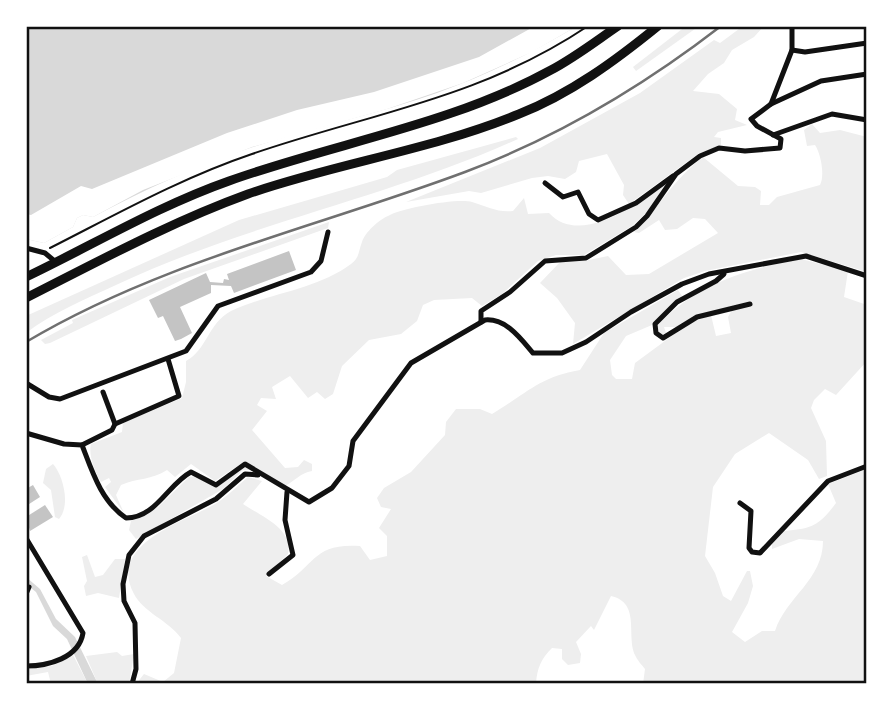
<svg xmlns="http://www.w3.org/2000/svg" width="893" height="710" viewBox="0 0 893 710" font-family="'Sofia Sans Condensed',sans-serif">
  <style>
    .green { fill: #eee }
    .water { fill: #d9d9d9 }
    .pier { fill: #fff }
    .building { fill: #c4c4c4 }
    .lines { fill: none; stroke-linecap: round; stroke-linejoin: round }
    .path { stroke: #111; stroke-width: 2 }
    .minor { stroke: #111; stroke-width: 5 }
    .trunk { stroke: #111; stroke-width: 9 }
    .rail { stroke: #707070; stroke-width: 2.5 }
    .neatline { fill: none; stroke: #111; stroke-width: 2.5 }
  </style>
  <rect width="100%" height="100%" fill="#fff"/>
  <g class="green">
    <path d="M686,26H699L636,71L633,67Z"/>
    <path d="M743,26H764L754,37L732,50L724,63L708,74L693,91L719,94L737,109L735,120L747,125L718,132L714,137L721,138V145L698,154L629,204L623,195L624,185L607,154L579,161L576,172L565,179L548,176L532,178L481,193L469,191L406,202L540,148L640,93L714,40L720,43Z"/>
    <path d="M812,124L820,133L840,130L867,137V272L801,252L705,271L684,278L573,344L575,323L557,298L540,283L561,261H584L608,256L626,275L649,274L718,233L705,219L693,218L677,229L665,230L659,220L639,233L634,232C661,205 673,180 703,157L738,186L755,187L761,191L760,205H769L777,197L820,185C825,176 821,154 815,145L807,146L804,130Z"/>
    <path d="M516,137L518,139C388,198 245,224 116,285C86,299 52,313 26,333V316L239,220L387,177L397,170Z"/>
    <path d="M669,180L651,208L632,226L584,255H556L538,261L502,294L482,306L472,298L434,300L423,305L417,321L401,334L369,340L342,366L333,394L325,399L317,392L308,398L290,376L272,387L276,399L261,398L257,405L267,411L252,430L285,468L298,467L304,460L312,464V471C300,473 295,481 285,486L245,461L215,481L191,464L175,477L167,470C152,480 137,478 121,485L116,495L124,513L105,487L111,482L109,478L101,482C95,473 88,454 91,444L122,432L123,423L182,398L186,382V361C207,350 208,323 231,311C269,293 316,290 351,264C360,257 358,252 362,242C365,232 379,220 388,216C402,208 457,198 472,202C486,206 498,213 513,211L524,198L528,214L549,213C581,248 642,201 669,180Z"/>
    <path d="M329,222L328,228L184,279L50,343L45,344L41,340L73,323L72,320L170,277Z"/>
    <path d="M801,259L848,271L844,297L867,305V361L836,395L825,389L814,400L811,408L826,441L827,476L819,479L808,460L769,433L735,454L713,487L705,556L715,573L723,596L731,601L747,571H750L753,586L748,603L732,632L745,642L762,631H775C786,597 823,580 823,541L799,539L772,549V543L782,531C811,529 818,527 836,503L828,484L867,469V684H643L645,669C642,665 637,660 635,655C626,635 641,603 611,596L594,630L591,626L576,642L581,654L580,663L568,665L562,659V649L552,648C541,659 537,668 536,684H136L144,674L163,682L174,673L181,638C169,621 143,612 134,594C107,544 184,522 215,504C227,497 237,486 248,477L262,481L243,504C262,517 293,528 288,554L266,576L282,585C317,565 312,543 360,546L370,560L387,556V536L379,528L391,509L381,507L377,498L384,488L411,472L445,435L446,422L456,409H480L492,414C526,394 539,377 580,370L604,333L678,290L682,296L652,325L626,336L610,360L612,375L616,379H632L635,363L688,324L711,315L716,336L731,333L728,317L732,310L752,305L751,301L696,316L677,327H664L666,333L660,335L657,326C696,284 746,269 801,259Z"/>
    <path d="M53,464C63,475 71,505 59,519L55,517L51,490L43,483L46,469Z"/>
    <path d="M244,467L251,470H243L223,489L136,539L129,530L131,521L158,507L189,477L197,476L216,488Z"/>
    <path d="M87,555L95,577L103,575L115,559H125L119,598L98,593L86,596L84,586L87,581L82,557Z"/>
    <path d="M117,652L122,656L134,654L129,684H98L86,656Z"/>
    <path d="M73,655L88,684H51L48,672L26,676V669L52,666Z"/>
  </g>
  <g class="water">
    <path d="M26,26H577C532,53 487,75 437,93C377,114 314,127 253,147C197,165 144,190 93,217L83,215L77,218L73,227L44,243L26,239Z"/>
    <path d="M26,577L40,589L56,619L75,637L98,684H88L67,639L53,626L36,592L26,584Z"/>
  </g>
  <path class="pier" d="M535,26H577L532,52L463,83L387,109L252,147L143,190L93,217L83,215L77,218L73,227L44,243L26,239V214L31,215L81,186L92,189L227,133L297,110L374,92L479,57Z"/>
  <g class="building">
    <path d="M289,251L296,270L234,293L231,286L211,285V293L180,307L192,333L181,339L175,341L163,316L158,318L149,300L206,273L210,282L223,283L224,279L229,280L227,274Z"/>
    <path d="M33,485L40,497L26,506V489Z"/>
    <path d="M45,505L53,517L30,531L26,517Z"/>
  </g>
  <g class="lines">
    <path class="path" d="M50,248C117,214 181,178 252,154C371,113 479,99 588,26"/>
    <g class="minor">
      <path d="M792,50L805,52L867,43"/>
      <path d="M771,104L821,81L867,74"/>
      <path d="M773,135L832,114L867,120"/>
      <path d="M545,183L563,197L578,192L589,214L598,220L636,203L673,176"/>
      <path d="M26,248L45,253L57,263"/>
      <path d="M724,274L716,281L677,302L655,324L656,333L663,338L697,317L750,304"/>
      <path d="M481,322V311L510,292L545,261L586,258L636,227L647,216L676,174L700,156L719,148L745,151L780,148L781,139L757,126L751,119L771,104L792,50V26"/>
      <path d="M26,383L49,397L60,399L186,351L218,306L311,272L321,261L328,232"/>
      <path d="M103,392L115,424"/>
      <path d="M26,433L64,444L82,445C92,471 101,501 126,518C156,518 168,484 191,472L216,485L245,464L309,502L332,488L349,466L353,441L411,363L485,320C506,318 521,339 533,353H562L586,342L631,312L682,284L709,274L806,256L867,276"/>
      <path d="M82,445L112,430L115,424L179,396L168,359"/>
      <path d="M740,503L751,511L749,548L752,552L760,553L828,481L867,466"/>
      <path d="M26,538L83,633C79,658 48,666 26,666"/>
      <path d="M269,574L293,555L285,520L287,492"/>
      <path d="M26,594L29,587"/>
      <path d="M132,684L136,669L135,623L124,601L123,584L129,555L144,536L216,499L245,474L258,475"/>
    </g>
    <g class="trunk">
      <path d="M26,277C93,245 158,206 229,181C335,143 451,125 551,70C574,58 596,41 618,26"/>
      <path d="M26,298C99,261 171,222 248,194C337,163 432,150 519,114C570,94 615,61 658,26"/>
    </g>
    <path class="rail" d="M26,342C162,261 318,227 465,172C558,137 642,87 721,26"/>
  </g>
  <rect width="893" height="710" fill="none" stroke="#ffffff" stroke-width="56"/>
  <rect x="28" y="28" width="837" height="654" class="neatline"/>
</svg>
